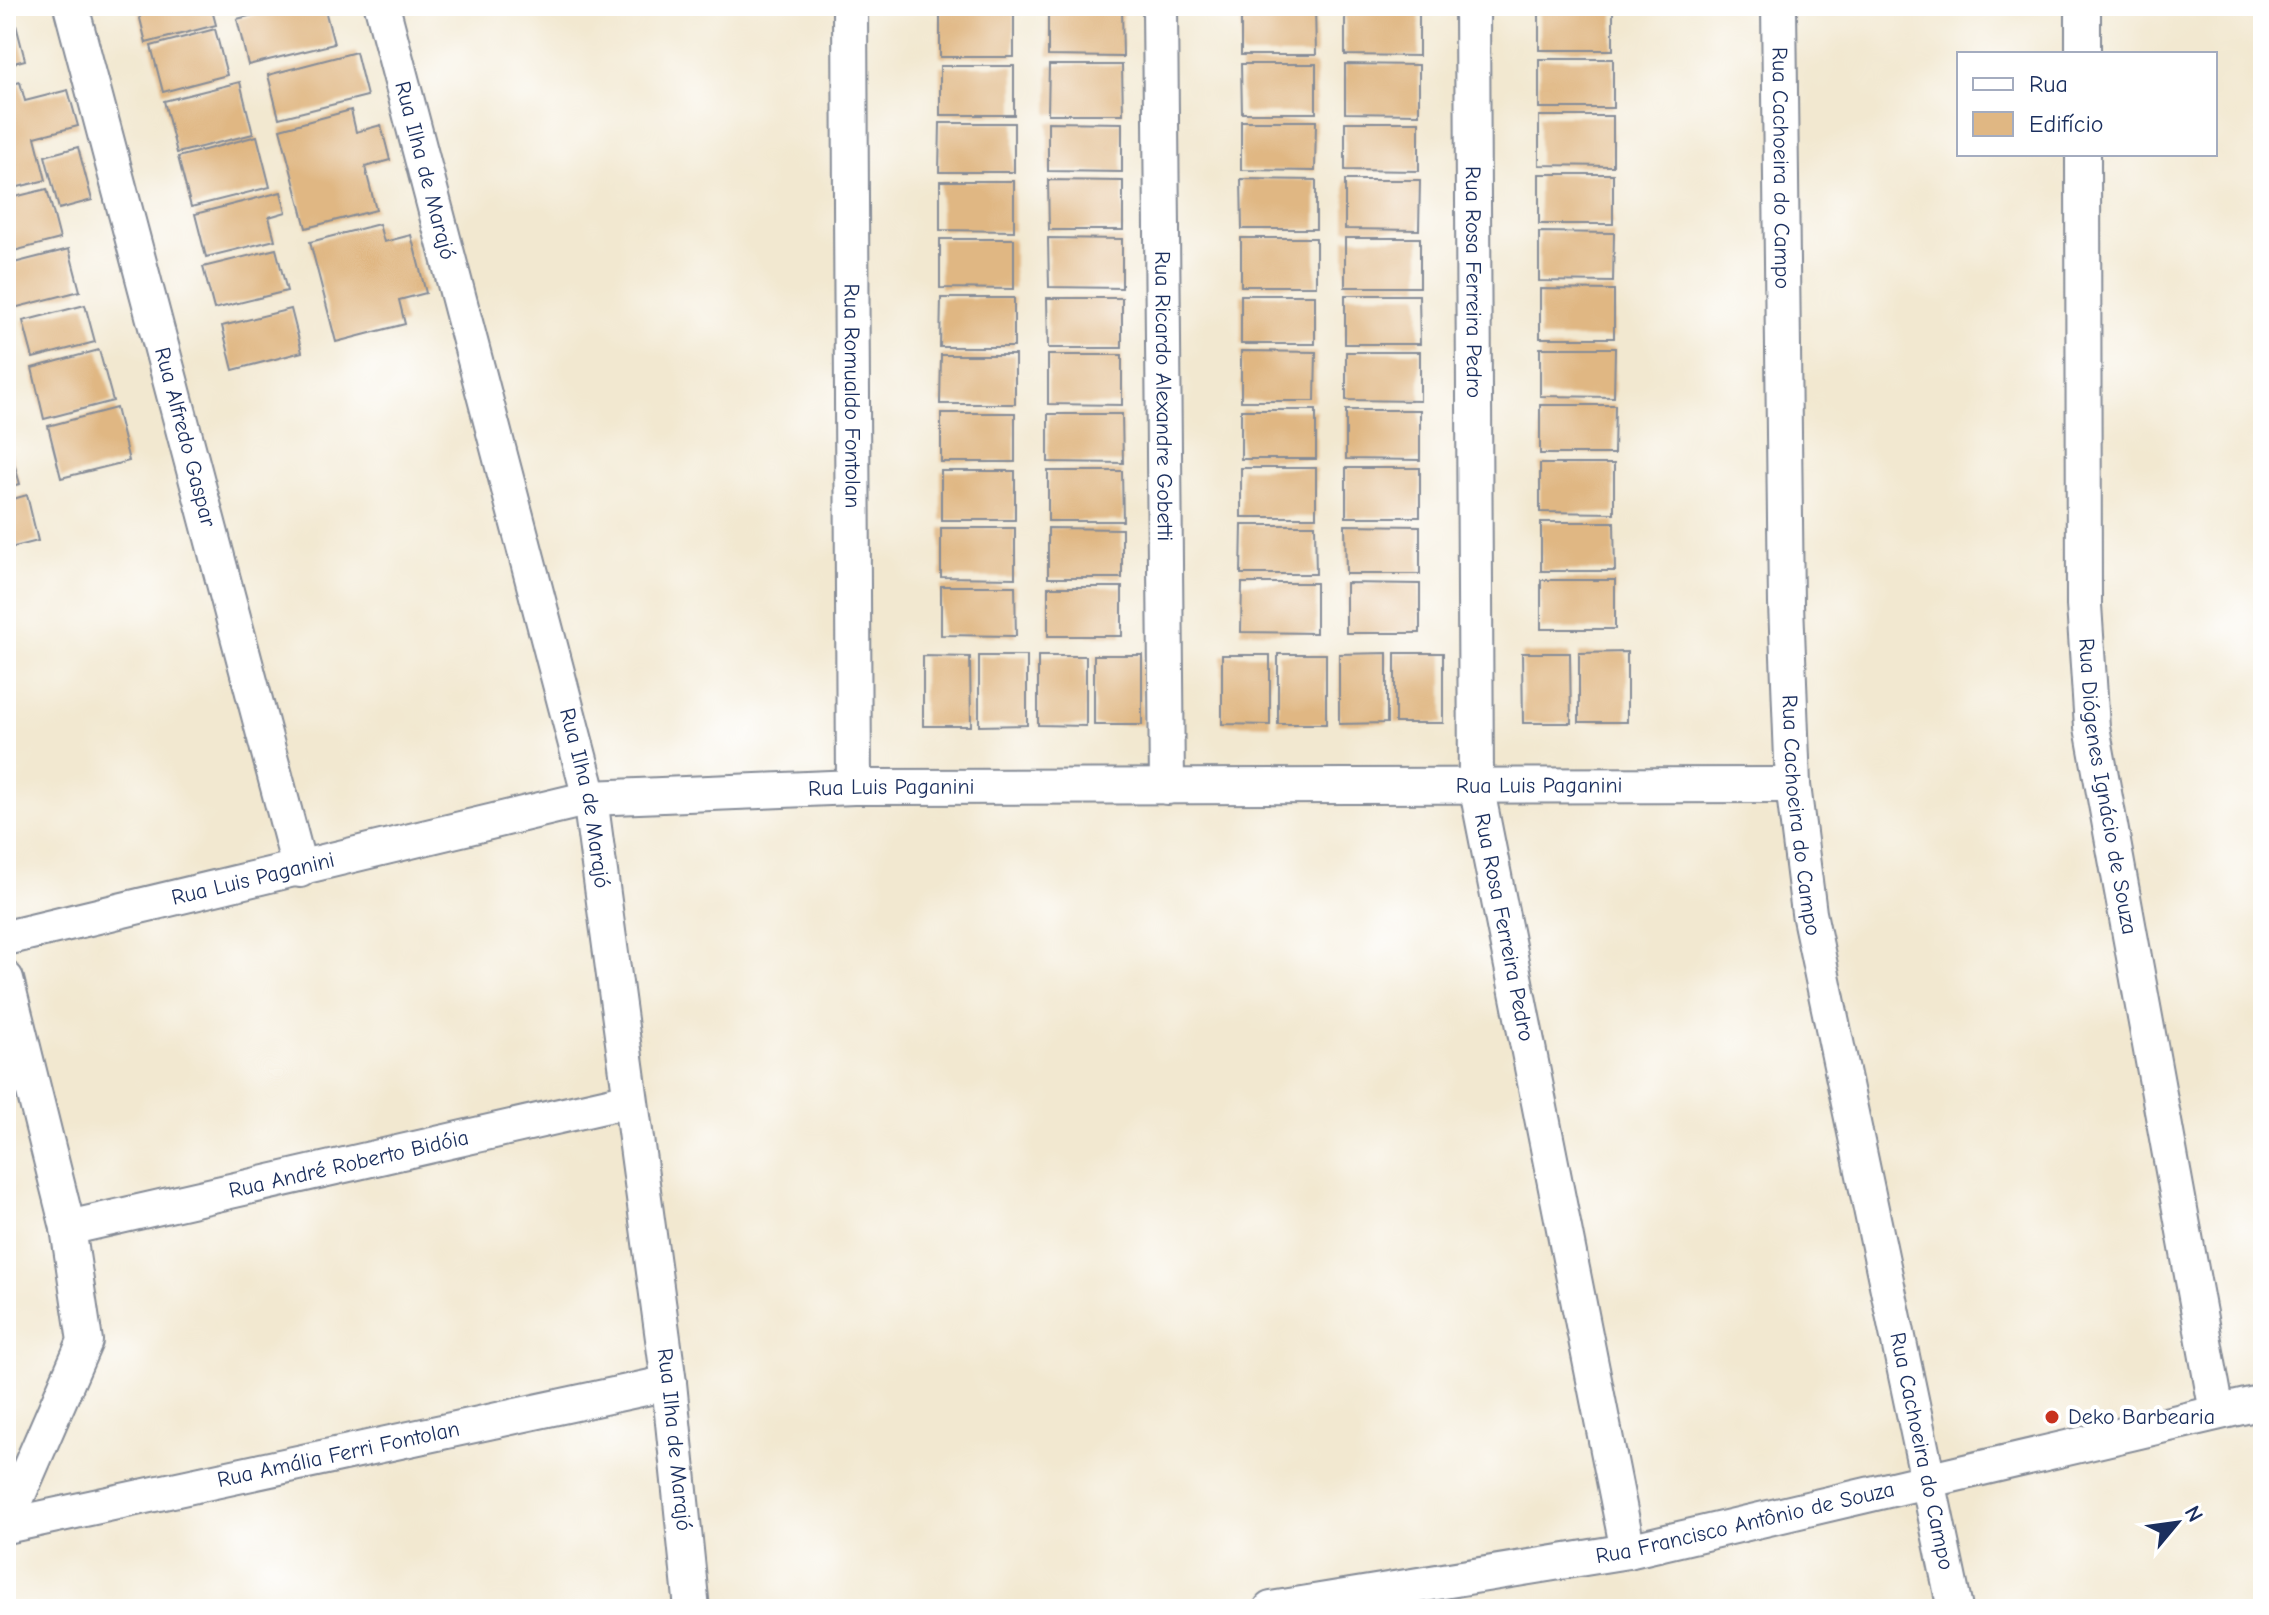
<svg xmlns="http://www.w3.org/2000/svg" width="2269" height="1615" viewBox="0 0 2269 1615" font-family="'Comic Neue',sans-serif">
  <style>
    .building { fill: #e0b783 }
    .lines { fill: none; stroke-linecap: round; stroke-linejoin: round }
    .street-casing { stroke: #868c97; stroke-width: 38 }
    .street { stroke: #fff; stroke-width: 34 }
    .poi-dot { fill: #c8321e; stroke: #fff; stroke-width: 3 }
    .labels { text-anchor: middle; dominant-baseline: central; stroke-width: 8; stroke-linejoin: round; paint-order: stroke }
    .street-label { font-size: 22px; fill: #1b2f5e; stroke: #fff }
    .poi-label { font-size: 22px; fill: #1b2f5e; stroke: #fff; text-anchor: start }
  </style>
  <rect width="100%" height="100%" fill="#fff"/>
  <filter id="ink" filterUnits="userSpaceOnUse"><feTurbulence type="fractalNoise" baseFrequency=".0125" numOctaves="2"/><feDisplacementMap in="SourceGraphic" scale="16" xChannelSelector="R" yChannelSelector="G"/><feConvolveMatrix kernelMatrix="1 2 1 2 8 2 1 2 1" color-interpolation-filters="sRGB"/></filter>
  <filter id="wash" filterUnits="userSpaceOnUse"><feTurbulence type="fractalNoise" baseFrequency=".006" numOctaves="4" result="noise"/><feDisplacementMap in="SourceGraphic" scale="32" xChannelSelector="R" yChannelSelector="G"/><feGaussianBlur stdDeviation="1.8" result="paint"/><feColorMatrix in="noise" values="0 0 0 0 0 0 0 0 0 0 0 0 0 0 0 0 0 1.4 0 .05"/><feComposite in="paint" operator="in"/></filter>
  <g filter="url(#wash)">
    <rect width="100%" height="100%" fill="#f2e8d0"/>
    <g id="blocks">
      <g class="building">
        <path d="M137,6H211L216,25L146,43Z"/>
        <path d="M288,6H324L334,44L248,65L237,19Z"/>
        <path d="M1241,6H1315L1316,55H1241Z"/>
        <path d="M1345,6L1419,7V56L1345,55Z"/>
        <rect x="1539" y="6" width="74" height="44"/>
        <path d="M1048,7H1122L1123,57L1048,56Z"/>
        <rect x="940" y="8" width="74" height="49"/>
        <path d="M15,21L25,60L6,65V23Z"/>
        <path d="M215,29L227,75L163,92L151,46Z"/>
        <path d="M356,52L367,96L279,118L268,75Z"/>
        <rect x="1539" y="59" width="74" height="49"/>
        <path d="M1241,64H1316V113H1242Z"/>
        <path d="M1345,64L1419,65V114L1345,113Z"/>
        <path d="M1049,65H1122L1123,114H1048Z"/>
        <rect x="940" y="66" width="74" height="49"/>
        <path d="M20,82L25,101L68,90L78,126L35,137L46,180L6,190V86Z"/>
        <path d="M240,82L253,134L177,153L164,101Z"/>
        <path d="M351,110L356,132L381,125L390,160L365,167L376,210L306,228L280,129Z"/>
        <path d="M1539,116H1613V166L1539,165Z"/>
        <path d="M1241,121H1316L1315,171L1241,170Z"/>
        <path d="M1048,122L1122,123V172L1048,171Z"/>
        <path d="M1345,122H1419V171L1345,170Z"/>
        <path d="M940,123H1014V172H939Z"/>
        <path d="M257,136L270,187L191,207L178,157Z"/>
        <path d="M78,147L92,200L59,209L45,156Z"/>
        <rect x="1539" y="174" width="74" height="50"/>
        <path d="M1241,179L1316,180V229H1242Z"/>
        <path d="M1048,180L1123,181V230H1049Z"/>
        <path d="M1345,180H1420L1419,230L1345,229Z"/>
        <path d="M940,181H1014V231L940,230Z"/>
        <path d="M47,189L60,239L6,253V199Z"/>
        <path d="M281,192L286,212L269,217L275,240L206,257L195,214Z"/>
        <path d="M379,224L384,242L411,235L426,293L399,300L405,324L336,342L310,242Z"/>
        <path d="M1539,232L1614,233L1613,282L1539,281Z"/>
        <path d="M1048,238L1122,239V288L1049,287Z"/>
        <rect x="1241" y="238" width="75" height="48"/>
        <rect x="1345" y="238" width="75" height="49"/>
        <path d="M940,239H1014V289L940,288Z"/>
        <path d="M69,249L80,291L6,310V286L11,285L6,265Z"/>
        <path d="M276,249L287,291L214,309L203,267Z"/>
        <path d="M1540,289L1614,290V338H1540Z"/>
        <rect x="1241" y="295" width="74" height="49"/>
        <path d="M1345,295H1419L1420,344H1345Z"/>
        <path d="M941,298H1014V347H940Z"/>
        <path d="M1047,298H1122V348H1048Z"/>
        <path d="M85,305L95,342L33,358L23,321Z"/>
        <path d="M291,309L302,352L233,370L222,326Z"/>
        <path d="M1540,348H1615L1614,397L1540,396Z"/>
        <path d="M99,350L113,401L44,419L32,368Z"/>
        <path d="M1241,351L1316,352L1315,401H1241Z"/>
        <path d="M1346,352H1420V401L1346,400Z"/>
        <path d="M941,355H1015V404H940Z"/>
        <path d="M1048,355H1122V405L1048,404Z"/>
        <path d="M1540,405H1615L1614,454H1540Z"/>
        <path d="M116,408L129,461L61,478L48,426Z"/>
        <rect x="1241" y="410" width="75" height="49"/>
        <path d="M1346,410H1420V460L1346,459Z"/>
        <rect x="941" y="413" width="74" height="49"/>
        <path d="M1048,414H1122L1123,463L1048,462Z"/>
        <path d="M6,435L20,484L6,487Z"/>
        <path d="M1540,464H1614V513L1540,512Z"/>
        <rect x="1241" y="468" width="75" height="49"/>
        <rect x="1346" y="468" width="74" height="49"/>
        <rect x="941" y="471" width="74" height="49"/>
        <path d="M1048,471H1122L1123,521H1048Z"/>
        <path d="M27,495L38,541L6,549V501Z"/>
        <path d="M1541,522H1614L1615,571H1541Z"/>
        <path d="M1242,525H1315L1316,574H1241Z"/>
        <path d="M1345,525L1420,526V574H1346Z"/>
        <path d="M941,528H1015V578L941,577Z"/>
        <path d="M1048,528L1122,529V578H1048Z"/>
        <rect x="1541" y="580" width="74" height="49"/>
        <path d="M1242,583H1316V633L1241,632Z"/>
        <path d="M1346,583L1420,584V633H1346Z"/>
        <path d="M941,586H1015L1016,636L941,635Z"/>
        <rect x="1048" y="587" width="74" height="49"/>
        <path d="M1627,652V722H1579V653Z"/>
        <path d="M1387,653V723L1339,724V654Z"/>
        <rect x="1395" y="653" width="48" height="70"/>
        <path d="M1522,653H1570L1571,723H1523Z"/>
        <rect x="1278" y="654" width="48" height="70"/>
        <rect x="1094" y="655" width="48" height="70"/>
        <path d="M1222,655H1270V725L1222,724Z"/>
        <path d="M923,656L970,657L971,726H923Z"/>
        <path d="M979,656H1027V725L979,726Z"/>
        <path d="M1038,656H1086V726L1038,725Z"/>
      </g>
    </g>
  </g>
  <g filter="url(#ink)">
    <use href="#blocks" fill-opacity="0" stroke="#868c97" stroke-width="2"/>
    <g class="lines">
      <defs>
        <g id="street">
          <path id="s1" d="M71,6L300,870"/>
          <path id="s2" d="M382,6L590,798L669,1383L692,1609"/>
          <path id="s3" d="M850,6L854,787"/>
          <path id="s4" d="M1160,6L1167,787"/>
          <path id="s5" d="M1472,6L1476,785L1628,1551"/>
          <path id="s6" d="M1779,6L1786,604L1793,785L1809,913L1955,1609"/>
          <path d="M2083,6V54"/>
          <path id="s7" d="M2083,154L2084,605L2092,727L2217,1412"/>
          <path id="s8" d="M6,938L590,798L854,787L1793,785"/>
          <path d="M6,979L68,1228L85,1341L6,1523"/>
          <path id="s9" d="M68,1228L630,1100"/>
          <path id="s10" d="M6,1526L669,1383"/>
          <path id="s11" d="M1271,1609L1628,1551L2263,1402"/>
        </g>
      </defs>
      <use href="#street" class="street-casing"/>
      <use href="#street" class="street"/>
    </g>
  </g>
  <circle class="poi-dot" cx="2052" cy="1417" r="8"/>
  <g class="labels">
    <g class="street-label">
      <text stroke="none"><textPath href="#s6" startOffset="162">Rua Cachoeira do Campo</textPath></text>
      <text stroke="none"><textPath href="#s2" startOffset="170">Rua Ilha de Marajó</textPath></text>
      <text stroke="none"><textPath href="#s5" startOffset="276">Rua Rosa Ferreira Pedro</textPath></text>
      <text stroke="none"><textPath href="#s3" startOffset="390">Rua Romualdo Fontolan</textPath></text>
      <text stroke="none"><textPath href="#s4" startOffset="390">Rua Ricardo Alexandre Gobetti</textPath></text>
      <text stroke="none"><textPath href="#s1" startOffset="446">Rua Alfredo Gaspar</textPath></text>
      <text stroke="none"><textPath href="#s8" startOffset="1550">Rua Luis Paganini</textPath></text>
      <text stroke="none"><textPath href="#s7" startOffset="634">Rua Diógenes Ignácio de Souza</textPath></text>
      <text stroke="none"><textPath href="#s8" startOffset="902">Rua Luis Paganini</textPath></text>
      <text stroke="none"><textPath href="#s2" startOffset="818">Rua Ilha de Marajó</textPath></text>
      <text stroke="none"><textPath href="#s6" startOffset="810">Rua Cachoeira do Campo</textPath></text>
      <text stroke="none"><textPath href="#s8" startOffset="254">Rua Luis Paganini</textPath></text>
      <text stroke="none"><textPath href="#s5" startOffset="924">Rua Rosa Ferreira Pedro</textPath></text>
      <text stroke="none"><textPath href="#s9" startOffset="288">Rua André Roberto Bidóia</textPath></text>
      <text stroke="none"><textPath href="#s2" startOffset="1466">Rua Ilha de Marajó</textPath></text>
      <text stroke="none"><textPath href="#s6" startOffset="1458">Rua Cachoeira do Campo</textPath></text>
      <text stroke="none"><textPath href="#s10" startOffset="340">Rua Amália Ferri Fontolan</textPath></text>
      <text stroke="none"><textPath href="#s11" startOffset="482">Rua Francisco Antônio de Souza</textPath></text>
    </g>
    <g class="poi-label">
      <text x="2068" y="1417">Deko Barbearia</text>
    </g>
  </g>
  <rect width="2269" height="1615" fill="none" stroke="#fff" stroke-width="32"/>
  <rect x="1957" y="52" width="260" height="104" fill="#ffffff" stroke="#a4acbf" stroke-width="2"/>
  <rect x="1973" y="78" width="40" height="12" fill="#ffffff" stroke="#a4acbf" stroke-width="2"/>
  <text x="2029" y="92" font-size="24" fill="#1b2f5e">Rua</text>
  <rect x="1973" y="112" width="40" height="24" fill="#e0b783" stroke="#a4acbf" stroke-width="2"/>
  <text x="2029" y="132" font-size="24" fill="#1b2f5e">Edifício</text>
  <g transform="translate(2177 1523) rotate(61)" stroke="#ffffff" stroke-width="6" paint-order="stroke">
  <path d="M0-6L14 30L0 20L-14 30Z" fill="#1b2f5e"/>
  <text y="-12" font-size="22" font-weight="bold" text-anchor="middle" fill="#1b2f5e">N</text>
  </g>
</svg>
